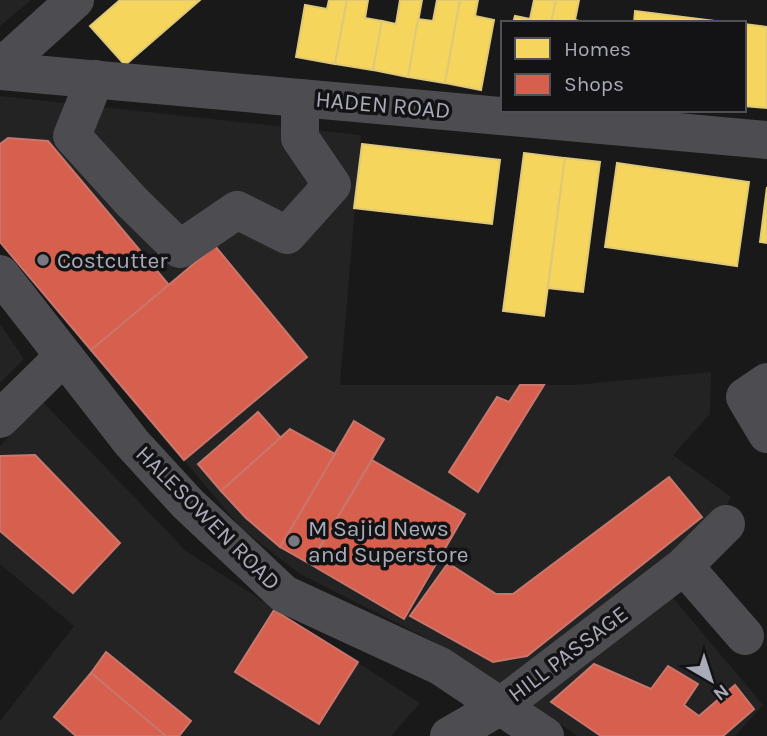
<svg xmlns="http://www.w3.org/2000/svg" width="767" height="736" viewBox="0 0 767 736" font-family="Karla,sans-serif">
  <style>
    .built { fill: #232324 }
    .homes { fill: #f6d55c; stroke: #dfc878; stroke-width: 2 }
    .shops { fill: #d6604d; stroke: #c9766d; stroke-width: 2 }
    .lines { fill: none; stroke-linecap: round; stroke-linejoin: round }
    .minor { stroke: #4d4d51; stroke-width: 38 }
    .poi-dot { fill: #777881; stroke: #131315; stroke-width: 2.5 }
    .labels { text-anchor: middle; dominant-baseline: central; stroke-width: 7; stroke-linejoin: round; paint-order: stroke }
    .street-label { font-size: 23px; fill: #aaabb9; stroke: #131315 }
    .poi-label { font-size: 23px; fill: #aaabb9; stroke: #131315; text-anchor: start }
  </style>
  <rect width="100%" height="100%" fill="#191919"/>
  <g class="built">
    <path d="M0,0H31L0,26Z"/>
    <path d="M0,96L361,135L340,385H575L711,372L710,414L673,455L731,497L719,521L652,573L763,705L735,736H578L440,645L300,574L241,528L0,242Z"/>
    <path d="M0,324L24,359L0,383Z"/>
    <path d="M42,401L186,551L420,703L391,736H0V721L74,626L0,564V446Z"/>
  </g>
  <g class="homes">
    <path d="M120,0H200L125,65L90,26Z"/>
    <path d="M329,0H347L335,64L296,57L305,5L327,9Z"/>
    <path d="M347,0H368L365,18L382,21L373,70L335,64Z"/>
    <path d="M400,0H422L408,77L373,70L382,21L396,24Z"/>
    <path d="M437,0H460L445,83L408,77L418,19L433,21Z"/>
    <path d="M460,0H478L475,16L494,20L481,90L445,83Z"/>
    <path d="M534,0H556L551,23H513L515,16L530,19Z"/>
    <path d="M556,0H579L575,20L588,23H551Z"/>
    <path d="M635,11L731,23H634Z"/>
    <path d="M744,24L767,27V108L744,106Z"/>
    <path d="M362,144L500,160L492,224L354,208Z"/>
    <path d="M524,153L565,158L544,316L503,311Z"/>
    <path d="M565,158L600,162L583,292L548,288Z"/>
    <path d="M617,163L749,182L737,266L605,247Z"/>
    <path d="M767,187V243L760,242Z"/>
  </g>
  <g class="shops">
    <path d="M8,138L48,141L169,285L91,350L0,242V144Z"/>
    <path d="M215,246L307,357L184,460L91,350Z"/>
    <path d="M520,385H544L478,492L449,472L497,397L509,402Z"/>
    <path d="M258,412L281,438L221,491L198,464Z"/>
    <path d="M354,421L384,439L310,564L280,547Z"/>
    <path d="M290,429L335,454L280,547L246,518L221,491Z"/>
    <path d="M35,455L120,543L73,593L0,531V456Z"/>
    <path d="M372,460L465,514L404,619L310,564Z"/>
    <path d="M669,477L702,517L527,656L493,662L410,616L448,563L496,594H513Z"/>
    <path d="M274,610L358,662L319,724L235,672Z"/>
    <path d="M106,652L191,721L179,736H166L91,673Z"/>
    <path d="M594,664L651,689L668,666L698,684L684,705L699,716L735,685L754,709L723,736H601L551,702Z"/>
    <path d="M91,673L166,736H76L54,717Z"/>
  </g>
  <g class="lines">
    <g class="minor">
      <path d="M0,68L75,0"/>
      <path d="M0,71L767,140"/>
      <path d="M95,79L72,136L132,202L180,249L237,210L287,235L332,185L300,138V98"/>
      <path d="M0,274L132,443L188,504L284,594L440,666L545,736"/>
      <path d="M767,382L745,397L767,434"/>
      <path d="M0,419L63,357"/>
      <path d="M684,566L745,636"/>
      <path d="M449,736L501,706L684,566L726,524"/>
    </g>
  </g>
  <g class="poi-dot">
    <circle cx="43" cy="260" r="7"/>
    <circle cx="294" cy="541" r="7"/>
  </g>
  <g class="labels">
    <g class="street-label">
      <text transform="translate(383 105) rotate(5)">HADEN ROAD</text>
      <text transform="translate(208 518) rotate(45)">HALESOWEN ROAD</text>
      <text transform="translate(568 654) rotate(-37)">HILL PASSAGE</text>
    </g>
    <g class="poi-label">
      <text x="57" y="260">Costcutter</text>
      <text x="308" y="528">M Sajid News<tspan x="308" dy="26">and Superstore</tspan></text>
    </g>
  </g>
  <rect x="501" y="21" width="245" height="91" fill="#131315" stroke="#4f5057" stroke-width="2"/>
  <rect x="515" y="38" width="35" height="21" fill="#f6d55c" stroke="#4f5057" stroke-width="2"/>
  <text x="564" y="56" font-size="21" fill="#aaabb9">Homes</text>
  <rect x="515" y="74" width="35" height="21" fill="#d6604d" stroke="#4f5057" stroke-width="2"/>
  <text x="564" y="91" font-size="21" fill="#aaabb9">Shops</text>
  <g transform="translate(711 680) rotate(141)" stroke="#131315" stroke-width="5" paint-order="stroke">
  <path d="M0-5L12 26L0 18L-12 26Z" fill="#aaabb9"/>
  <text y="-10" font-size="19" font-weight="bold" text-anchor="middle" fill="#aaabb9">N</text>
  </g>
</svg>
